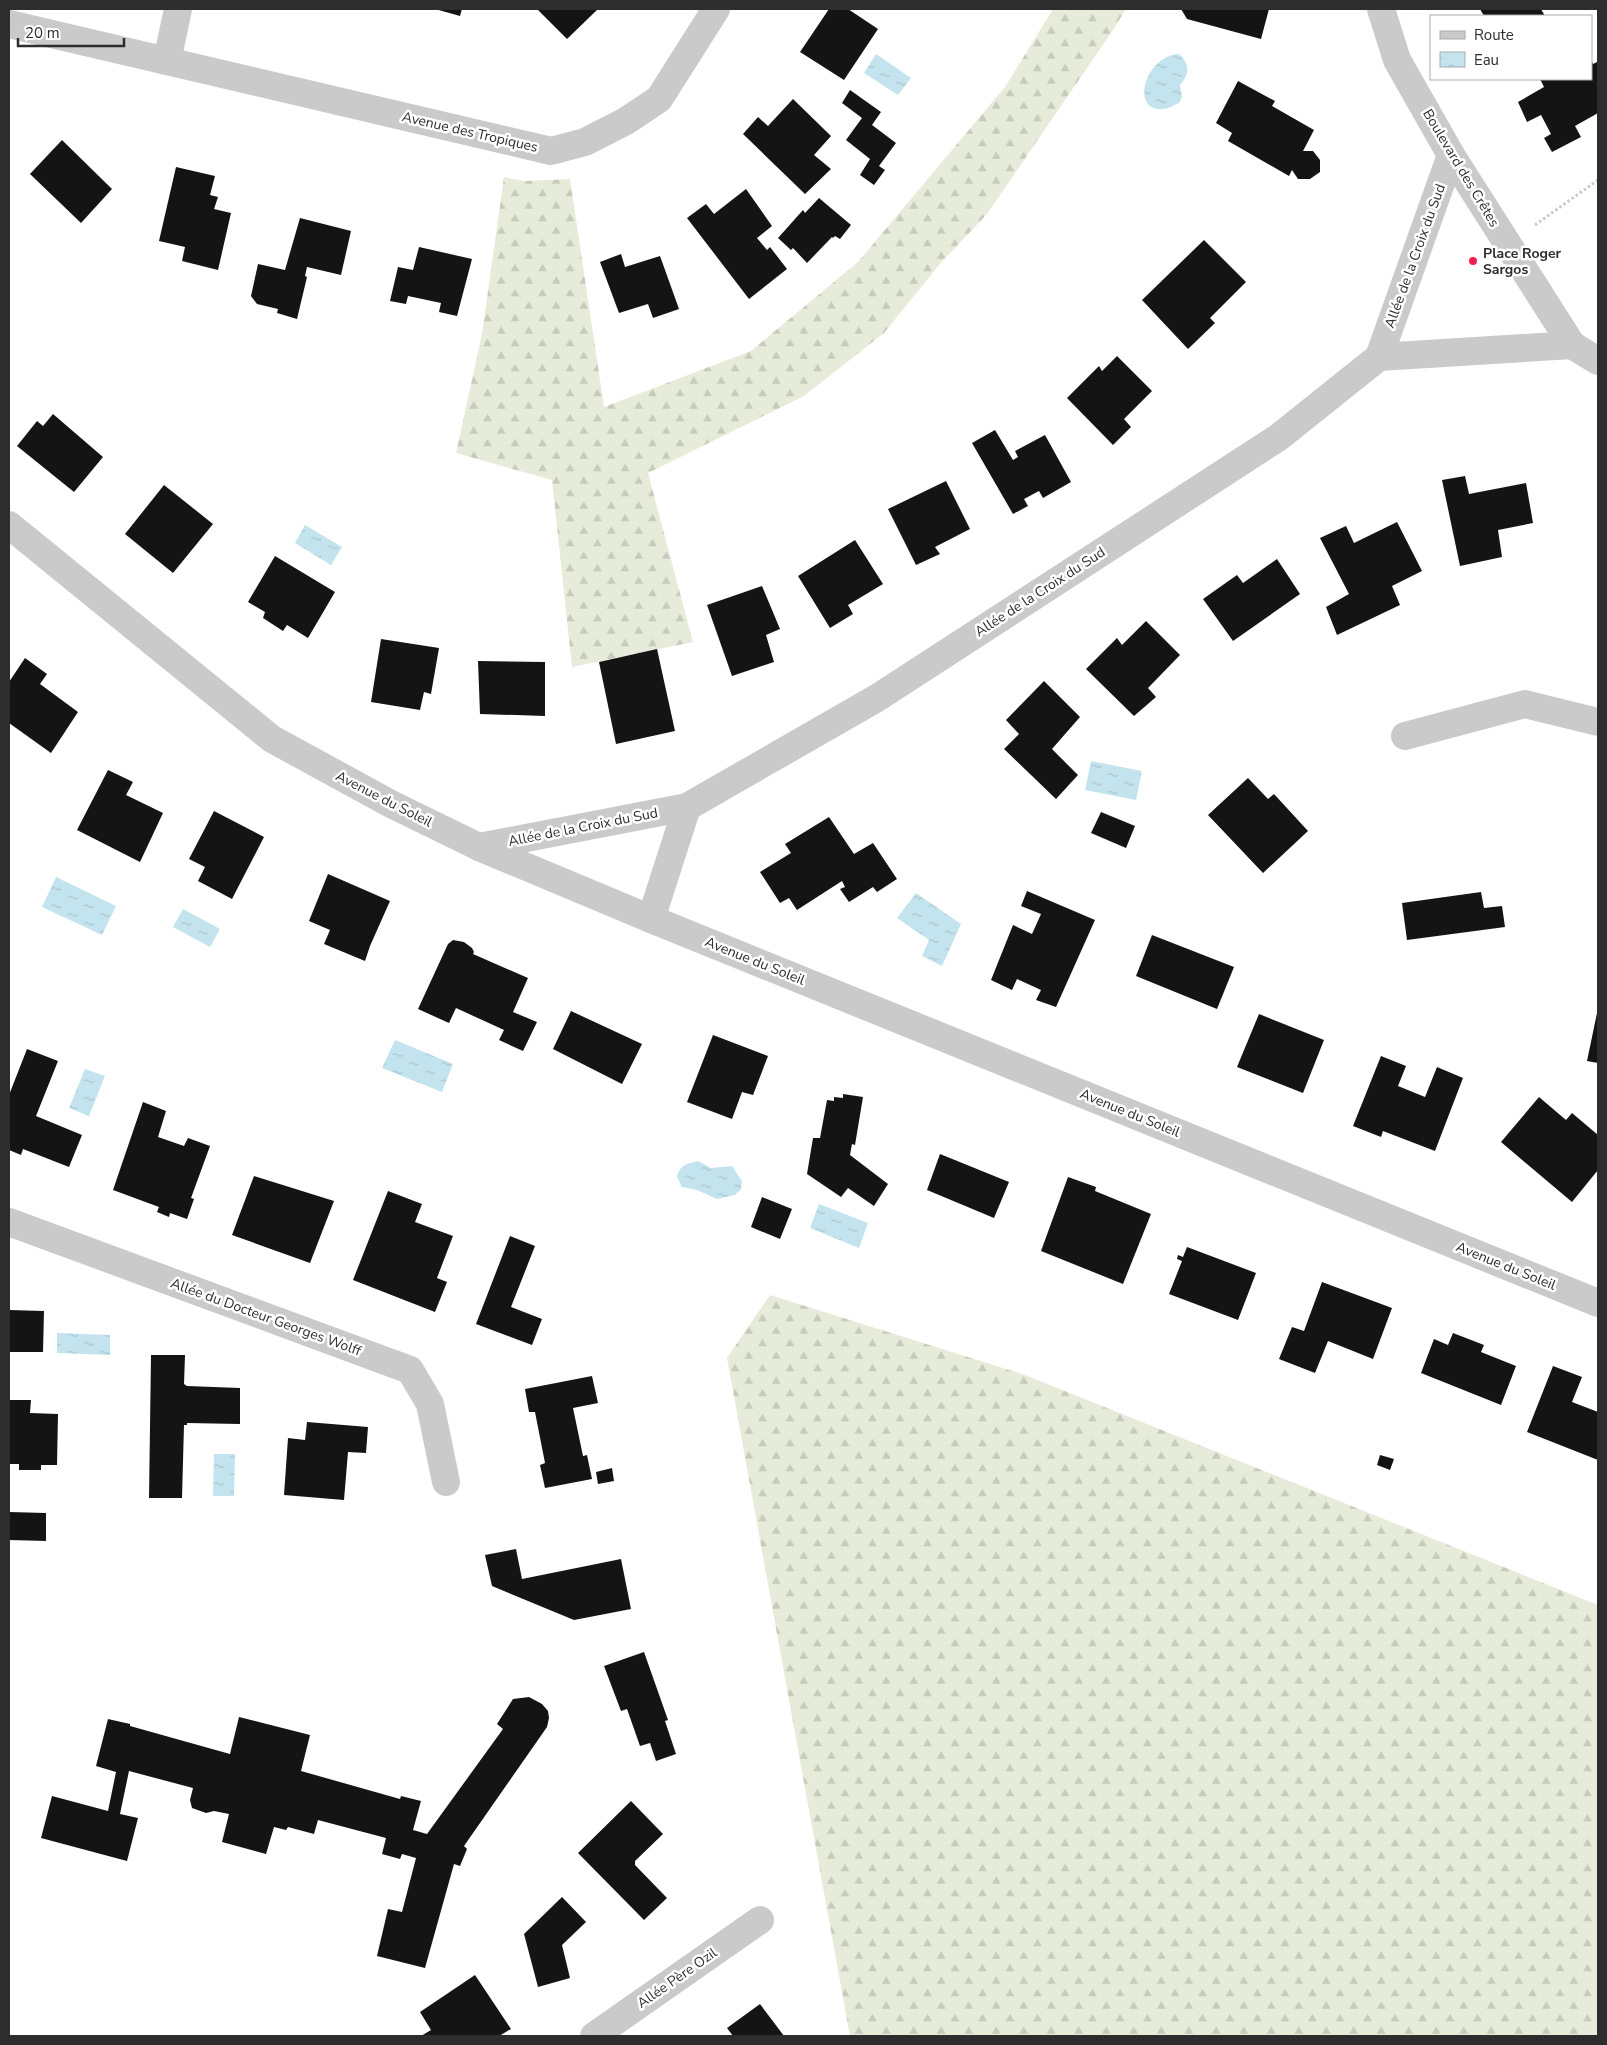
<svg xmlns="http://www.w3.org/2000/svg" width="1607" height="2045" viewBox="0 0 1607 2045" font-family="'Nunito Sans',sans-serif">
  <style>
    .forest { fill: url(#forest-firs) }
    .water { fill: url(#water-ripples) }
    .building { fill: #141414 }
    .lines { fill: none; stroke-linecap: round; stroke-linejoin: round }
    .path { stroke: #cacaca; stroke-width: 3; stroke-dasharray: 2.5 2.5; stroke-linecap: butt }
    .street { stroke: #cacaca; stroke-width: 28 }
    .poi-dot { fill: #f41f50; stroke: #fff; stroke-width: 2 }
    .labels { text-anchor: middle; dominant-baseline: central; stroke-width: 5; stroke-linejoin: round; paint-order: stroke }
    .street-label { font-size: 14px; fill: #2d2d2d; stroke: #fff }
    .poi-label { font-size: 14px; font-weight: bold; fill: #2d2d2d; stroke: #fff; text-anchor: start }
  </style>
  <defs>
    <pattern id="forest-firs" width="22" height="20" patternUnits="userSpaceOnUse" patternTransform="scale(1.25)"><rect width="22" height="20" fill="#e6ecd9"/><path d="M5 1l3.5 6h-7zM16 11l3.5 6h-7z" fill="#c6cbbb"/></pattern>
    <pattern id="water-ripples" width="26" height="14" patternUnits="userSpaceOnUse" patternTransform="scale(1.25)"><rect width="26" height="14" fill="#c3e4ee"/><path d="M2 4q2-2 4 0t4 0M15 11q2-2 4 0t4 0" fill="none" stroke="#a8c4cc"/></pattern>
  </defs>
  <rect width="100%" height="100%" fill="#fff"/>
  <g class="forest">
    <path d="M1053,9H1126L1113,30L987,214L939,265L884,333L804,396L648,473L693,642L572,667L552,480L456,453L482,334L504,177L524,181L570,179L604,407L751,351L858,262L1005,87Z"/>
    <path d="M770,1295L1025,1375L1598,1605V2036H850L727,1358Z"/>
  </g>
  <g class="water">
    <path d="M876,54L911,78L898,95L864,73Z"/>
    <path d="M1179,54C1190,64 1190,74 1180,85L1182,97L1179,103C1174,105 1169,108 1164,109C1129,113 1145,55 1179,54Z"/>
    <path d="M305,525L342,547L331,565L295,543Z"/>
    <path d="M1091,761L1142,771L1136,800L1085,790Z"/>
    <path d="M56,877L116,906L102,935L42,907Z"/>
    <path d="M916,893L961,924L942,966L922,956L929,940L897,918Z"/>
    <path d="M183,909L220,929L210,947L173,927Z"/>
    <path d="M395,1040L453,1064L442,1092L382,1068Z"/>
    <path d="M85,1069L105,1076L89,1116L69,1108Z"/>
    <path d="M698,1161L711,1168L732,1166L742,1181L741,1189L735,1195L717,1199L697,1190L682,1187L677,1177C680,1164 687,1164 698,1161Z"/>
    <path d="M819,1204L868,1223L859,1248L810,1228Z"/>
    <path d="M57,1333L110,1335V1355L57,1353Z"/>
    <path d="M214,1454H235L234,1496H213Z"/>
  </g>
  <g class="building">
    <path d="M435,9H462L460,16Z"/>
    <path d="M537,9H598L567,39Z"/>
    <path d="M829,9H848L878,29L844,80L800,52Z"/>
    <path d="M1181,9H1269L1261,39L1187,19Z"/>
    <path d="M1480,9H1541L1545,16H1484Z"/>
    <path d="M1591,59L1593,64L1597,62L1598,65V113L1575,126L1581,137L1552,152L1544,138L1551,134L1541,115L1527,122L1518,102L1544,87L1540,79H1591Z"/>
    <path d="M1238,81L1275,101L1272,106L1314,130L1303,151H1313L1320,160V172L1310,179H1298L1292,170L1289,176L1228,141L1232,133L1216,123Z"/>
    <path d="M850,90L881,112L872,125L896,143L879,166L885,170L874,185L860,175L870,159L846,140L862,118L842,103Z"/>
    <path d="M793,99L831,136L814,155L831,169L805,194L743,134L758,117L768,126Z"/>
    <path d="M62,140L112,189L81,223L30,174Z"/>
    <path d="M176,167L215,176L210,195L218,197L214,209L231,213L218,270L182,261L185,247L159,241Z"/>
    <path d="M746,189L772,226L757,238L767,250L770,247L787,269L749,299L687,218L706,204L714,214Z"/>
    <path d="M819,198L851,225L840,239L835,236L833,238L832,237L807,263L793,248L791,250L778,238L803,210L805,213Z"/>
    <path d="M300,218L351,231L341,275L307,267L305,276L307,277L297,319L277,313L278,309L257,304L251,296L258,264L285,270Z"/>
    <path d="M1204,240L1246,282L1210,318L1215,323L1188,349L1142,300Z"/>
    <path d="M419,247L472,259L457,316L439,312L441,303L408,296L406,304L390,301L398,267L413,270Z"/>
    <path d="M621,254L625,267L660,256L679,309L653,318L648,304L619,313L600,262Z"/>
    <path d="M1117,356L1152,391L1124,419L1131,427L1113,445L1067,398L1099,366L1102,371Z"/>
    <path d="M53,414L103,457L74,492L17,446L37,421L43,426Z"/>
    <path d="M995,430L1013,460L1018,457L1015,451L1045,435L1071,482L1043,498L1039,491L1024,499L1028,506L1013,514L972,443Z"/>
    <path d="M1465,476L1469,494L1526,483L1533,523L1498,530L1502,557L1460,566L1442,480Z"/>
    <path d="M946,481L970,529L935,547L940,554L916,565L888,509Z"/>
    <path d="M164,485L213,524L173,573L125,534Z"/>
    <path d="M1397,522L1422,571L1392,586L1400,605L1337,635L1326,607L1349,594L1320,538L1346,526L1354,543Z"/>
    <path d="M855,540L883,584L848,605L853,614L830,628L798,576Z"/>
    <path d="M275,556L335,592L308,638L287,625L283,631L263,618L265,612L248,602Z"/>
    <path d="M1277,559L1300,594L1233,641L1203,599L1237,575L1243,583Z"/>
    <path d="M762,586L780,629L766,635L774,662L732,676L707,605Z"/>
    <path d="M1146,621L1180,655L1148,688L1156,697L1134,716L1086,669L1117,638L1122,645Z"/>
    <path d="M381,639L439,648L431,694L424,692L420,710L371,702Z"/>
    <path d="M657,649L675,731L616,744L599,662Z"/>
    <path d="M25,658L47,674L40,684L78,712L51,753L9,723V682Z"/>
    <path d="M478,661L545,662V716L480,714Z"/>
    <path d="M1044,681L1080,717L1052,749L1078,775L1056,799L1004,749L1019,734L1006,720Z"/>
    <path d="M108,770L133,782L126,795L163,813L140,862L77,830Z"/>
    <path d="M1248,778L1268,799L1274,794L1308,831L1263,873L1208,815Z"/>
    <path d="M214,811L264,837L232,899L198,881L205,867L189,859Z"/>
    <path d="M1101,812L1135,826L1126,848L1091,833Z"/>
    <path d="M829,817L854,854L873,843L897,879L877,892L873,887L849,902L840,889L845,887L842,881L797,910L789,898L780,903L760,872L791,853L785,844Z"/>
    <path d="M328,874L390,901L370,946L365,961L324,944L330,930L309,921Z"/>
    <path d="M1027,891L1095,920L1056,1007L1036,1000L1041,990L1017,979L1012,990L991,980L1013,925L1032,934L1041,914L1021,906Z"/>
    <path d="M1481,892L1484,908L1502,906L1505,927L1407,940L1402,903Z"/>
    <path d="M1152,935L1234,967L1217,1009L1136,976Z"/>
    <path d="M453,940L464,942L472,948L474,952L473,954L528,978L513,1012L537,1022L523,1051L499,1040L504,1030L456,1008L449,1023L418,1009L448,944Z"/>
    <path d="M571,1011L642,1044L622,1084L553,1049Z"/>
    <path d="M1597,1013H1598V1063L1587,1061Z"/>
    <path d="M1259,1014L1324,1040L1303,1093L1237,1067Z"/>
    <path d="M713,1035L768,1056L753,1095L742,1092L732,1119L687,1102Z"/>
    <path d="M27,1049L58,1061L36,1116L82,1135L69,1167L23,1149L21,1155L9,1150V1095Z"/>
    <path d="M1381,1056L1406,1066L1398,1086L1425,1097L1437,1067L1463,1078L1435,1151L1383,1131L1381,1137L1353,1126Z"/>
    <path d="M843,1094L863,1097L855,1145L852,1144L850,1155L888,1184L874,1206L848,1188L841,1197L807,1174L813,1138H820L827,1100L834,1101V1097L843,1098Z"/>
    <path d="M1539,1097L1566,1120L1572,1113L1598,1135V1170L1572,1202L1501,1142Z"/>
    <path d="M143,1102L166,1111L158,1137L184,1146L188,1138L210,1146L191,1198L194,1199L187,1219L170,1213L169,1217L157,1212L159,1207L113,1190Z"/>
    <path d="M940,1154L1009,1182L994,1218L927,1190Z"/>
    <path d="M254,1176L334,1201L310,1263L232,1235Z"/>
    <path d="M1068,1177L1096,1187L1095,1191L1151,1214L1123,1284L1041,1251Z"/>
    <path d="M388,1191L422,1204L415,1222L453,1236L437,1278L447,1282L435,1312L353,1280Z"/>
    <path d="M762,1197L792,1209L780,1239L751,1227Z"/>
    <path d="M510,1236L535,1246L511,1307L542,1319L532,1345L476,1324Z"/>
    <path d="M1187,1247L1256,1273L1238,1320L1169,1294L1182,1261L1177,1259L1178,1255L1183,1257Z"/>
    <path d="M1322,1282L1392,1308L1373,1359L1328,1341L1315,1373L1279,1359L1292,1327L1304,1331Z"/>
    <path d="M9,1310L44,1311L43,1352H9Z"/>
    <path d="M1453,1333L1484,1345L1481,1352L1516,1366L1501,1405L1421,1373L1434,1339L1448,1345Z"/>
    <path d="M151,1355H185L184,1384L187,1386L240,1388V1424L187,1423V1425H184L182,1498H149Z"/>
    <path d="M1553,1366L1582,1377L1572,1402L1598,1412V1460L1527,1432Z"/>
    <path d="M592,1376L598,1403L573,1408L583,1456L587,1455L592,1479L545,1488L540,1465L545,1463L535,1412H529L525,1389Z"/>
    <path d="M9,1400H31L30,1413L58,1414L57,1465H41V1470H19V1464H9Z"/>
    <path d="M307,1422L368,1427L366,1453L348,1452L344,1500L284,1495L288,1438L305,1440Z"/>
    <path d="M1380,1455L1394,1459L1390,1470L1377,1465Z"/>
    <path d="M612,1468L614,1481L598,1484L596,1472Z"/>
    <path d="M9,1512L46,1513V1541L9,1540Z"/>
    <path d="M516,1549L522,1579L621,1559L631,1609L574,1620L492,1586L485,1555Z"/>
    <path d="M644,1652L668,1720L665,1721L676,1754L656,1761L650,1743L640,1746L627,1709L621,1711L604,1666Z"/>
    <path d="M529,1697L542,1704L548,1711L549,1718L547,1727L464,1846L467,1849L460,1866L454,1864L425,1968L377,1956L388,1909L402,1912L416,1858L402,1854L400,1859L382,1854L386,1838L318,1820L314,1834L288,1827L286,1830L274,1827L266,1854L222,1842L229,1814L214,1811L206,1813L192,1808L190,1800L193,1788L129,1771L120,1814L138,1818L127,1861L41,1838L52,1796L108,1811L116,1772L96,1766L108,1719L130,1724V1726L230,1754L239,1717L310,1735L301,1771L400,1799L401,1796L421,1801L413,1830L427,1834L503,1729L497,1724L513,1699Z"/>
    <path d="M631,1801L663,1834L635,1861V1865L667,1898L644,1920L578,1853Z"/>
    <path d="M562,1897L586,1922L562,1945L570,1978L538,1987L524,1934Z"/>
    <path d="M475,1975L511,2029L499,2036H421L431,2030L420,2012Z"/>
    <path d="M760,2004L784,2036H733L727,2028Z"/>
  </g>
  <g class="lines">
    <path class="path" d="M1535,225L1598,180"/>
    <g class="street">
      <path d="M1381,9L1397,60L1451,155L1572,345L1598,361"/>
      <path d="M9,24L551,151L585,142L626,121L659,99L716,9"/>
      <path d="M167,61L178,9"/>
      <path d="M1379,357L1451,155"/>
      <path d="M9,525L272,739L391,804L479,847L651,919L1598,1303"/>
      <path d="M1405,736L1525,704L1598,722"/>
      <path d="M479,847L687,807L877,698L1279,437L1379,357L1572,345"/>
      <path d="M651,919L687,807"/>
      <path d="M9,1222L410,1370L430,1404L446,1482"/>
      <path d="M594,2036L760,1920"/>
    </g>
  </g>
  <circle class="poi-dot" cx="1473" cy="261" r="5"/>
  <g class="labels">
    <g class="street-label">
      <text transform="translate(470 132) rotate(13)">Avenue des Tropiques</text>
      <text transform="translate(1461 168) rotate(59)">Boulevard des Crêtes</text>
      <text transform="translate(1415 256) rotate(-70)">Allée de la Croix du Sud</text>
      <text transform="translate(1040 592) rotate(-33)">Allée de la Croix du Sud</text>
      <text transform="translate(384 799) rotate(27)">Avenue du Soleil</text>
      <text transform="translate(583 827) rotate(-11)">Allée de la Croix du Sud</text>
      <text transform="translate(755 961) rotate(22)">Avenue du Soleil</text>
      <text transform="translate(1130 1113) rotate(22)">Avenue du Soleil</text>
      <text transform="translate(1506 1266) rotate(22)">Avenue du Soleil</text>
      <text transform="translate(266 1317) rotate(20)">Allée du Docteur Georges Wolff</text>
      <text transform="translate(677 1978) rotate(-35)">Allée Père Ozil</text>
    </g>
    <g class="poi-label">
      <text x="1483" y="253">Place Roger<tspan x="1483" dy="16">Sargos</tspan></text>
    </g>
  </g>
  <rect width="1607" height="2045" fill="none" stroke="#2d2d2d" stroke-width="20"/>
  <rect x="1430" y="15" width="162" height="65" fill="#ffffff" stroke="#ababab"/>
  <rect x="1440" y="31" width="25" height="8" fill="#cacaca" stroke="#ababab"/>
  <text x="1474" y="40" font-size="15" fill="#2d2d2d">Route</text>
  <rect x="1440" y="52" width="25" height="15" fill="url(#water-ripples)" stroke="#ababab"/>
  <text x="1474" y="65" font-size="15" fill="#2d2d2d">Eau</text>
  <path d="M18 38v8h106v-8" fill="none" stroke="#2d2d2d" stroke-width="2.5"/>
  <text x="25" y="38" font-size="15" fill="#2d2d2d" stroke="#ffffff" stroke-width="4" paint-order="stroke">20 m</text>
</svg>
